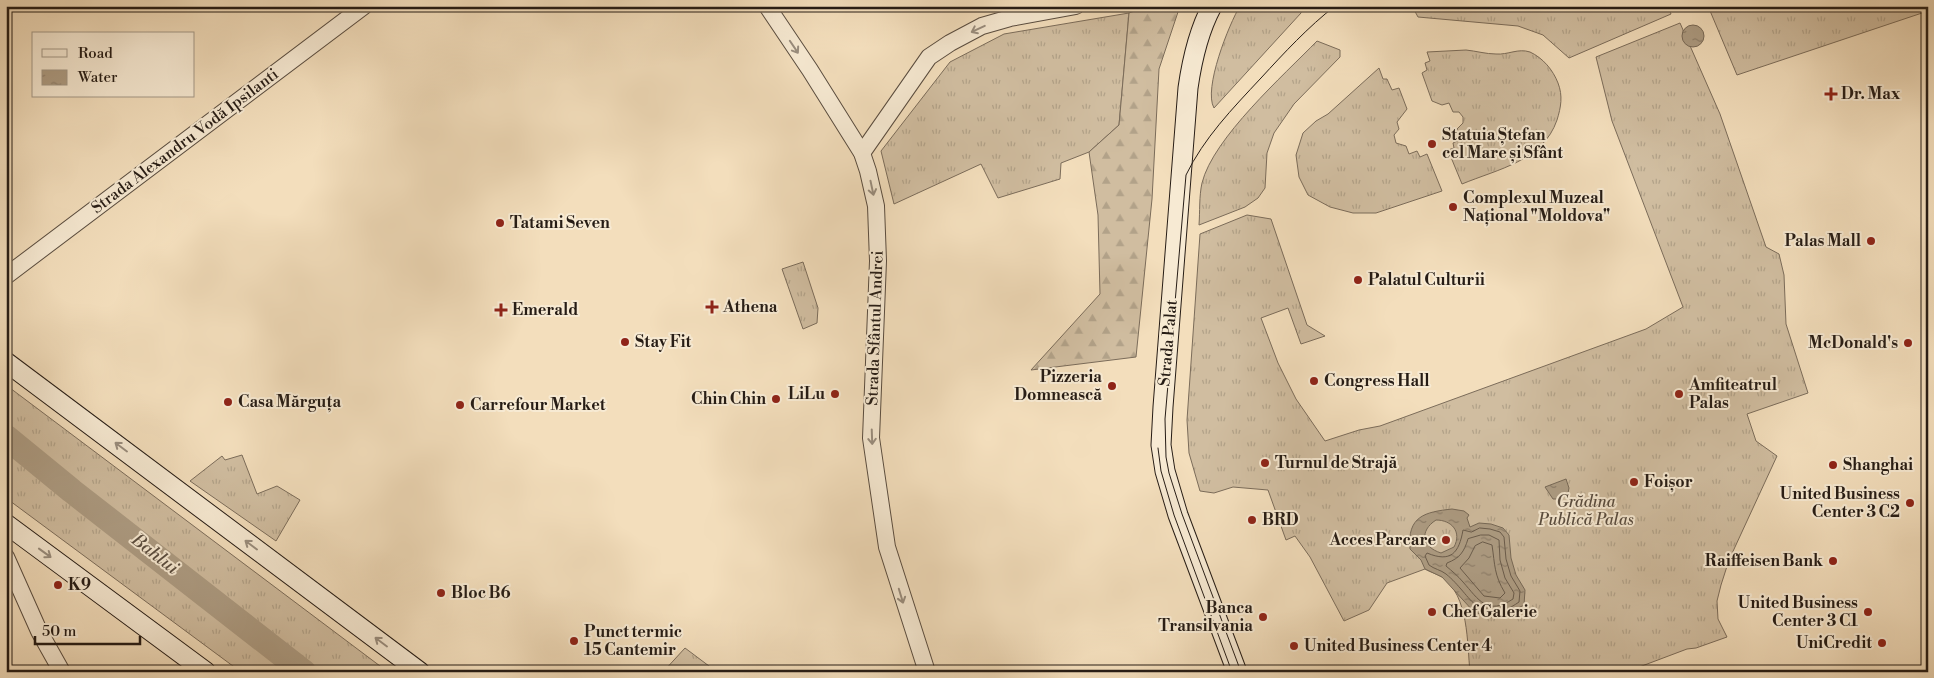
<svg xmlns="http://www.w3.org/2000/svg" width="1934" height="678" viewBox="0 0 1934 678" font-family="'Libre Bodoni',serif">
  <style>
    .grass { fill: url(#grass-tufts); stroke: #7b6c5a }
    .forest { fill: url(#forest-firs); stroke: #7b6c5a }
    .water { fill: url(#water-ripples); stroke: #776957; fill-rule: evenodd }
    .lines { fill: none; stroke-linecap: round; stroke-linejoin: round }
    .shore { stroke: #6a5c4c; stroke-width: 1 }
    .river { stroke: #ad9c83; stroke-width: 25 }
    .tertiary-casing { stroke: #594c3f; stroke-width: 18 }
    .secondary-casing { stroke: #261c15; stroke-width: 21 }
    .tertiary { stroke: #f7ead3; stroke-width: 16 }
    .secondary { stroke: #f7ead3; stroke-width: 19 }
    .tram { stroke: #261c15; stroke-width: 1 }
    .oneway { stroke: #998d7e }
    .poi-dot { fill: #8f2418; stroke: #f7ead3; stroke-width: 2 }
    .labels { text-anchor: middle; dominant-baseline: central; stroke-width: 4; stroke-linejoin: round; paint-order: stroke }
    .poi-label { font-size: 16px; font-weight: bold; fill: #261c15; stroke: #f7ead3; text-anchor: start }
    .street-label { font-size: 16px; fill: #261c15; stroke: #f7ead3 }
    .park-label { font-size: 16px; font-style: italic; fill: #594c3f; stroke: #f7ead3 }
    .water-label { font-size: 18px; font-style: italic; fill: #5c4f41; stroke: #f7ead3 }
  </style>
  <defs>
    <pattern id="grass-tufts" width="24" height="20" patternUnits="userSpaceOnUse" patternTransform="scale(1.25)"><rect width="24" height="20" fill="#d0bda0"/><path d="M3 7l-1-3M5 7V3M7 7l1-3M15 17l-1-3M17 17v-4M19 17l1-3" fill="none" stroke="#b2a289"/></pattern>
    <pattern id="forest-firs" width="22" height="20" patternUnits="userSpaceOnUse" patternTransform="scale(1.25)"><rect width="22" height="20" fill="#d0bda0"/><path d="M5 1l3.5 6h-7zM16 11l3.5 6h-7z" fill="#b2a289"/></pattern>
    <pattern id="water-ripples" width="26" height="14" patternUnits="userSpaceOnUse" patternTransform="scale(1.25)"><rect width="26" height="14" fill="#ad9c83"/><path d="M2 4q2-2 4 0t4 0M15 11q2-2 4 0t4 0" fill="none" stroke="#8d7e6a"/></pattern>
  </defs>
  <rect width="100%" height="100%" fill="#f3debc"/>
  <filter id="stains"><feTurbulence type="fractalNoise" baseFrequency=".004" numOctaves="4"/><feColorMatrix values="0 0 0 0 .2 0 0 0 0 .09 0 0 0 0 .02 0 0 0 .5 -.17"/></filter>
  <radialGradient id="worn" r=".72"><stop offset=".6" stop-color="#630" stop-opacity="0"/><stop offset="1" stop-color="#630" stop-opacity=".3"/></radialGradient>
  <g class="grass">
    <path d="M1240,6H1303L1301,13L1214,108C1203,89 1229,24 1240,6Z"/>
    <path d="M1412,6H1668L1671,14L1569,58L1543,35L1518,26L1418,17Z"/>
    <path d="M1708,6H1928V11L1737,75Z"/>
    <path d="M1129,13L1119,125L1089,152L1061,163L1060,179L998,198L981,164L894,204L881,151L950,62L1004,34Z"/>
    <path d="M1680,23L1720,114L1766,247L1779,254L1784,275L1786,324L1808,393L1747,414L1756,441L1777,456L1729,560L1721,585L1717,601L1718,619L1727,637L1696,648L1687,649L1626,672H1470C1467,643 1469,596 1442,577C1437,574 1430,572 1425,569L1387,583L1369,610L1344,621L1310,557L1295,536L1286,540L1268,490L1233,487L1214,493L1200,491L1189,453L1187,420L1200,234L1247,215L1271,219L1307,325L1325,336L1301,344L1288,308L1261,318L1278,363L1296,399L1325,441L1359,430L1380,426L1646,329L1683,307L1612,121L1596,57Z"/>
    <path d="M1317,41L1340,50V57L1294,104L1274,133L1267,153L1265,188L1258,198L1245,207L1199,225C1200,212 1199,196 1202,183C1213,138 1284,75 1317,41Z"/>
    <path d="M1466,50C1476,51 1486,54 1496,54C1508,55 1518,48 1530,52C1543,58 1553,70 1558,83C1563,96 1561,107 1557,120C1543,161 1498,169 1462,184L1448,150L1454,148L1453,143L1461,139L1457,129L1463,123V117L1459,112H1453L1449,103L1442,105L1432,101L1422,73L1427,70L1425,63L1430,61L1427,52Z"/>
    <path d="M1379,68L1383,79H1387L1392,90L1399,88L1407,109L1397,122L1399,129L1394,135L1396,143L1406,146L1409,154L1417,151L1420,157L1427,154L1442,191L1376,213H1353L1330,207L1308,195L1299,177L1296,155L1303,133L1316,121L1328,114Z"/>
    <path d="M803,262L818,308L817,323L803,329L782,269Z"/>
    <path d="M6,385L388,672H241L6,498Z"/>
    <path d="M242,455L257,494L277,486L300,500L276,541L190,481L222,456L225,460Z"/>
    <path d="M685,648L717,672H663Z"/>
  </g>
  <path class="forest" d="M1148,6H1180L1159,69L1152,199L1136,357L1031,370L1100,294L1098,215L1089,152L1119,125L1129,13Z"/>
  <g class="water">
    <circle cx="1693" cy="36" r="11"/>
    <path d="M1566,479L1569,488L1568,493L1558,499H1553L1545,487Z"/>
    <path d="M1452,509L1464,511L1469,515L1467,518L1470,527L1479,523L1491,524L1503,528L1509,535L1511,558L1516,575L1525,590L1524,605L1503,616L1491,617L1474,612L1442,577L1425,569L1421,560L1410,549C1407,516 1425,512 1452,509ZM1436,520C1452,520 1462,532 1454,547L1441,553C1422,547 1419,531 1436,520Z"/>
  </g>
  <g class="lines">
    <g class="shore">
      <path d="M1480,528L1490,529L1500,532L1504,537L1506,559L1511,576L1520,591L1519,602C1479,630 1472,595 1446,574C1441,570 1434,569 1429,565L1425,556L1427,553C1451,563 1459,553 1463,530L1471,532Z"/>
      <path d="M1481,535H1489L1499,540L1500,560L1505,578L1514,593L1513,599C1487,616 1479,600 1463,582C1458,576 1452,571 1446,566L1447,563C1460,558 1464,552 1468,539Z"/>
      <path d="M1483,542L1492,545C1495,565 1494,575 1505,593L1500,598L1484,596L1460,568L1469,558L1475,546Z"/>
    </g>
    <path class="river" d="M6,437L72,491L304,672"/>
    <defs>
      <g id="tertiary">
        <path d="M767,6L810,70L862,153L868,171L876,206L878,261L871,438L887,547L927,672"/>
        <path d="M862,153L929,57L950,43L982,26L1010,18L1076,6"/>
        <path d="M6,276L364,6"/>
        <path d="M6,557L39,631L62,672"/>
      </g>
      <g id="secondary">
        <path d="M1212,6C1198,32 1192,60 1188,88L1163,407L1161,445L1165,471L1178,515L1237,672"/>
        <path d="M6,362L420,672"/>
        <path d="M6,524L206,672"/>
      </g>
    </defs>
    <use href="#tertiary" class="tertiary-casing"/>
    <use href="#secondary" class="secondary-casing"/>
    <use href="#tertiary" class="tertiary"/>
    <use href="#secondary" class="secondary"/>
    <g class="tram">
      <path d="M1158,448L1161,471L1174,515L1232,672"/>
      <path d="M1241,672L1182,514L1169,473L1166,457L1165,419L1186,175C1204,138 1232,109 1261,78C1284,53 1308,27 1335,6"/>
    </g>
  </g>
  <defs><path id="oneway-shaft" d="M-6 0H5M1.5-3L5.5 0L1.5 3" fill="none" stroke-width="1.6" stroke-linecap="round" stroke-linejoin="round" transform="scale(1.25)"/></defs>
  <g class="oneway">
    <use href="#oneway-shaft" transform="translate(978 29) rotate(155)"/>
    <use href="#oneway-shaft" transform="translate(794 47) rotate(56)"/>
    <use href="#oneway-shaft" transform="translate(872 188) rotate(78)"/>
    <use href="#oneway-shaft" transform="translate(872 437) rotate(88)"/>
    <use href="#oneway-shaft" transform="translate(121 447) rotate(-143)"/>
    <use href="#oneway-shaft" transform="translate(251 545) rotate(-143)"/>
    <use href="#oneway-shaft" transform="translate(45 553) rotate(36)"/>
    <use href="#oneway-shaft" transform="translate(901 596) rotate(73)"/>
    <use href="#oneway-shaft" transform="translate(381 642) rotate(-143)"/>
  </g>
  <g class="poi-dot">
    <path d="M1828.5 86.5h5v5h5v5h-5v5h-5v-5h-5v-5h5z"/>
    <circle cx="1432" cy="144" r="5"/>
    <circle cx="1453" cy="207" r="5"/>
    <circle cx="500" cy="223" r="5"/>
    <circle cx="1871" cy="241" r="5"/>
    <circle cx="1358" cy="280" r="5"/>
    <path d="M709.5 299.5h5v5h5v5h-5v5h-5v-5h-5v-5h5z"/>
    <path d="M498.5 302.5h5v5h5v5h-5v5h-5v-5h-5v-5h5z"/>
    <circle cx="625" cy="342" r="5"/>
    <circle cx="1908" cy="343" r="5"/>
    <circle cx="1314" cy="381" r="5"/>
    <circle cx="1112" cy="386" r="5"/>
    <circle cx="835" cy="394" r="5"/>
    <circle cx="1679" cy="394" r="5"/>
    <circle cx="776" cy="399" r="5"/>
    <circle cx="228" cy="402" r="5"/>
    <circle cx="460" cy="405" r="5"/>
    <circle cx="1265" cy="463" r="5"/>
    <circle cx="1833" cy="465" r="5"/>
    <circle cx="1634" cy="482" r="5"/>
    <circle cx="1910" cy="503" r="5"/>
    <circle cx="1252" cy="520" r="5"/>
    <circle cx="1446" cy="540" r="5"/>
    <circle cx="1833" cy="561" r="5"/>
    <circle cx="58" cy="585" r="5"/>
    <circle cx="441" cy="593" r="5"/>
    <circle cx="1432" cy="612" r="5"/>
    <circle cx="1868" cy="612" r="5"/>
    <circle cx="1263" cy="617" r="5"/>
    <circle cx="574" cy="641" r="5"/>
    <circle cx="1882" cy="643" r="5"/>
    <circle cx="1294" cy="646" r="5"/>
  </g>
  <g class="labels">
    <g class="poi-label">
      <text x="1841" y="94">Dr. Max</text>
      <text x="1442" y="135">Statuia Ștefan<tspan x="1442" dy="18">cel Mare și Sfânt</tspan></text>
      <text x="1463" y="198">Complexul Muzeal<tspan x="1463" dy="18">Național "Moldova"</tspan></text>
      <text x="510" y="223">Tatami Seven</text>
      <text x="1861" y="241" text-anchor="end">Palas Mall</text>
      <text x="1368" y="280">Palatul Culturii</text>
      <text x="723" y="307">Athena</text>
      <text x="512" y="310">Emerald</text>
      <text x="635" y="342">Stay Fit</text>
      <text x="1898" y="343" text-anchor="end">McDonald's</text>
      <text x="1102" y="377" text-anchor="end">Pizzeria<tspan x="1102" dy="18">Domnească</tspan></text>
      <text x="1324" y="381">Congress Hall</text>
      <text x="1689" y="385">Amfiteatrul<tspan x="1689" dy="18">Palas</tspan></text>
      <text x="825" y="394" text-anchor="end">LiLu</text>
      <text x="766" y="399" text-anchor="end">Chin Chin</text>
      <text x="238" y="402">Casa Mărguța</text>
      <text x="470" y="405">Carrefour Market</text>
      <text x="1275" y="463">Turnul de Strajă</text>
      <text x="1843" y="465">Shanghai</text>
      <text x="1644" y="482">Foișor</text>
      <text x="1900" y="494" text-anchor="end">United Business<tspan x="1900" dy="18">Center 3 C2</tspan></text>
      <text x="1262" y="520">BRD</text>
      <text x="1436" y="540" text-anchor="end">Acces Parcare</text>
      <text x="1823" y="561" text-anchor="end">Raiffeisen Bank</text>
      <text x="68" y="585">K9</text>
      <text x="451" y="593">Bloc B6</text>
      <text x="1858" y="603" text-anchor="end">United Business<tspan x="1858" dy="18">Center 3 C1</tspan></text>
      <text x="1253" y="608" text-anchor="end">Banca<tspan x="1253" dy="18">Transilvania</tspan></text>
      <text x="1442" y="612">Chef Galerie</text>
      <text x="584" y="632">Punct termic<tspan x="584" dy="18">15 Cantemir</tspan></text>
      <text x="1872" y="643" text-anchor="end">UniCredit</text>
      <text x="1304" y="646">United Business Center 4</text>
    </g>
    <g class="street-label">
      <text transform="translate(185 141) rotate(-37)">Strada Alexandru Vodă Ipsilanti</text>
      <text transform="translate(875 328) rotate(-88)">Strada Sfântul Andrei</text>
      <text transform="translate(1168 343) rotate(-85)">Strada Palat</text>
    </g>
    <g class="park-label">
      <text x="1586" y="502">Grădina<tspan x="1586" dy="18">Publică Palas</tspan></text>
    </g>
    <g class="water-label">
      <text transform="translate(155 554) rotate(38)">Bahlui</text>
    </g>
  </g>
  <rect width="1934" height="678" fill="none" stroke="#f3debc" stroke-width="25"/>
  <rect x="8" y="8" width="1919" height="663" fill="none" stroke="#261c15" stroke-width="2.5"/>
  <rect x="12" y="12" width="1909" height="653" fill="none" stroke="#261c15"/>
  <rect x="32" y="32" width="162" height="65" fill="#f7ead3" stroke="#a39887"/>
  <rect x="42" y="49" width="25" height="8" fill="#f7ead3" stroke="#a39887"/>
  <text x="78" y="58" font-size="15" fill="#261c15">Road</text>
  <rect x="42" y="70" width="25" height="15" fill="url(#water-ripples)" stroke="#a39887"/>
  <text x="78" y="82" font-size="15" fill="#261c15">Water</text>
  <path d="M35 636v8h105v-8" fill="none" stroke="#261c15" stroke-width="2.5"/>
  <text x="42" y="636" font-size="15" fill="#261c15" stroke="#f7ead3" stroke-width="4" paint-order="stroke">50 m</text>
  <rect width="100%" height="100%" filter="url(#stains)"/>
  <rect width="100%" height="100%" fill="url(#worn)"/>
</svg>
